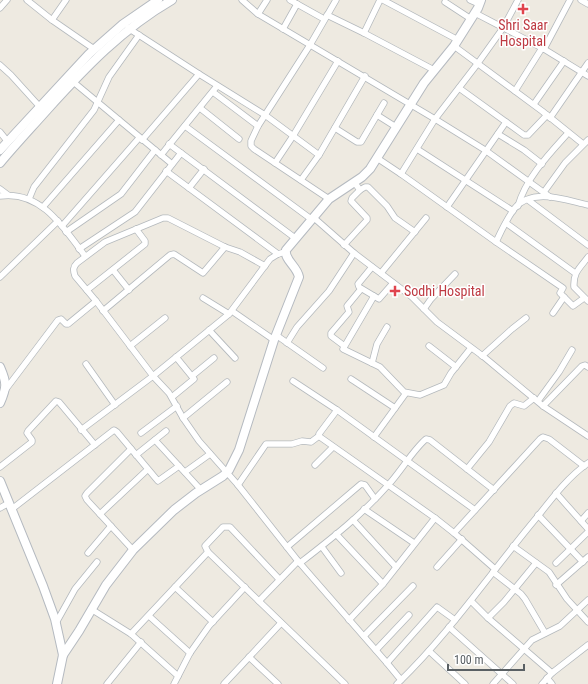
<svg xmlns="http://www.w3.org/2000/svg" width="588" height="684" viewBox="0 0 588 684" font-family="'Roboto Condensed',sans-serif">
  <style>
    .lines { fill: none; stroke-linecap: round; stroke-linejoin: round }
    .street-casing { stroke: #b4b9bd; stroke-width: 7 }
    .secondary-casing { stroke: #b5bac0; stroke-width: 10 }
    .street { stroke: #fff; stroke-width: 5.5 }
    .secondary { stroke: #fff; stroke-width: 8 }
    .health-dot { fill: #e0444e; stroke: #fff; stroke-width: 1.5 }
    .labels { text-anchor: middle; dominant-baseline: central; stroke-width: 3; stroke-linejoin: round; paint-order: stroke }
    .health-label { font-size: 14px; fill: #be3a42; stroke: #fff }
  </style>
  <rect width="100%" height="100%" fill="#eeeae1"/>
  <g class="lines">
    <defs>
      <g id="street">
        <path d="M27,0L52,20L94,49"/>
        <path d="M242,0L258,14L435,119L485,150L550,197"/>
        <path d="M290,0L324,19"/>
        <path d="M383,0L458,40"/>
        <path d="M470,0L479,4"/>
        <path d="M581,0L588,4"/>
        <path d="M445,2L471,19"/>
        <path d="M0,8L7,0"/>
        <path d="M475,13L544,49L588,76"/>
        <path d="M258,14L267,0"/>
        <path d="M327,15L364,33L434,70"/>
        <path d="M52,20L66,0"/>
        <path d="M128,28L199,74L265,115L319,155"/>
        <path d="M283,29L297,4"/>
        <path d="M364,33L380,0"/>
        <path d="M454,46L542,111L583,144"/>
        <path d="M544,49L570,0"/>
        <path d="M0,65L11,75L40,107"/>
        <path d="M71,80L172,164"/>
        <path d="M459,88L524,135H528L547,115"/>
        <path d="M515,91L542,48"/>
        <path d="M213,92L258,126"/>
        <path d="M534,104L564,61"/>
        <path d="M200,108L239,139"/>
        <path d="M377,115L396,127"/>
        <path d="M550,118L588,63"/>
        <path d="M185,126L311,219"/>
        <path d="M335,128L357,142H361L384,103"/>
        <path d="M0,132L8,142"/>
        <path d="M498,134L524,150L542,164"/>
        <path d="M142,140L199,74"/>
        <path d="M169,144L295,238"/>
        <path d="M417,149L513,211"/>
        <path d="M161,155L217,86"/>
        <path d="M377,158L401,174L496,242L563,288L560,293L573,306L584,298"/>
        <path d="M275,163L293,136L338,61"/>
        <path d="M166,171L278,254"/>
        <path d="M401,174L435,119L478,63L503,28L518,0"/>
        <path d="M301,180L319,155L365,76"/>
        <path d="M354,182L360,190L365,187H368L387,206L395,218L415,232"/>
        <path d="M189,188L204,169"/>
        <path d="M0,189L8,195"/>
        <path d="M544,192L565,163L588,140"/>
        <path d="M0,196C41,190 64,228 85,256"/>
        <path d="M29,199L34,187L94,110L109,77L139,35"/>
        <path d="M329,199L254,149L251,146V141L258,126L310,45L336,0"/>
        <path d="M528,200L588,245"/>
        <path d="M518,206C526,178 549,154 568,133"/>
        <path d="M43,207L119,120"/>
        <path d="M447,207L506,122"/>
        <path d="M313,217L354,253L412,297L437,322L484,357L543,406L588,436"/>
        <path d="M506,223L575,273"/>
        <path d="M62,226L139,138"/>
        <path d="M66,232L121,194L155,150"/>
        <path d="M496,242C501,231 507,219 514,209C532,187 565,200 588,205"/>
        <path d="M344,245L367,220V218L351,201L352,198L360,190"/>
        <path d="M79,249L135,212L181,153"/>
        <path d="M588,257C580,268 573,272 574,287L588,301"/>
        <path d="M265,266L240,252L225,247L168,218H163L105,242L77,263C73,267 73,270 75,276L96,301L153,376L169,393L183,418L199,441L238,485L298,561L387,663L401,680"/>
        <path d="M372,267L358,284L359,287L379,299L393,283"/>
        <path d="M113,270L129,290"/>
        <path d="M381,273L426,218"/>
        <path d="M0,277L58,221"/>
        <path d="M87,290L145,244V241L136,229"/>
        <path d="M374,296L343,349L380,367L404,392L420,395L444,385L451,373L471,348"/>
        <path d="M203,298L229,314"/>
        <path d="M424,309L431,299L455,274"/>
        <path d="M103,311L170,255L174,254L203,273L225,247"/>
        <path d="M232,311L274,340"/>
        <path d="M553,313L564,297"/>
        <path d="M209,330L235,358"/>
        <path d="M276,335L323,368"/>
        <path d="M287,343L297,327L329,291L354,253"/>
        <path d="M343,345L331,336V333L349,312L347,306L361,289"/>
        <path d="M130,346L165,318"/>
        <path d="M429,346L456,367"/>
        <path d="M482,356L512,329L526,318"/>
        <path d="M372,363L377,344L387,327"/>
        <path d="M86,364L115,405"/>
        <path d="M192,376L214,358"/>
        <path d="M351,379L395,408"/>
        <path d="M293,381L337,410L475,510"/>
        <path d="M6,389L58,320L61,319L66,324H68L96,301"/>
        <path d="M172,397L194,379L176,357"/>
        <path d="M538,401L559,372L572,350"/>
        <path d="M543,406L582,366L585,365L588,367"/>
        <path d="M337,410L319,434L320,437L435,518L454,533L495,569"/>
        <path d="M183,418L227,382"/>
        <path d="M81,430L153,376L229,314L270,259L278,254L285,252"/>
        <path d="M141,433L177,406"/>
        <path d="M374,437L406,393"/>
        <path d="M155,440L179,466"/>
        <path d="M131,449L87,493L85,496L87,500L133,550"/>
        <path d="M136,455L166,431"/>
        <path d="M315,465L333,447"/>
        <path d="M0,467L32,442V440L27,433L28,431L56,401L59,402L95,445"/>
        <path d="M467,469L489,442L510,406L514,403L524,406L534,398"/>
        <path d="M185,472L210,454"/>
        <path d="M238,485L266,444H292L302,441L311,442L319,436"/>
        <path d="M556,493L588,529"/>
        <path d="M0,508L9,503"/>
        <path d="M12,509L114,430L117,432L158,481L179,466L201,490"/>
        <path d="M364,509L414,543"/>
        <path d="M100,514L147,470"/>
        <path d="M538,515L583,562"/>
        <path d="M353,520L396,567"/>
        <path d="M581,521L588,513"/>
        <path d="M454,533L540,439L543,437L549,439L584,466"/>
        <path d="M336,534L383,584"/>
        <path d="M513,546L549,572L567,599L588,622"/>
        <path d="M287,547L361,484L365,485L375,499"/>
        <path d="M322,547L341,573"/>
        <path d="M88,553L111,526"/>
        <path d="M300,563C331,539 363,514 389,484C401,471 413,450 426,439L430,440L494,490"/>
        <path d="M556,563L588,532"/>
        <path d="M437,567L462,539"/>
        <path d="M493,572L521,594L525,599L545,633"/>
        <path d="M279,579L230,527H223L205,546L208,552L345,684"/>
        <path d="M556,585L588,557"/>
        <path d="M175,587L213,622"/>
        <path d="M259,601L298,561"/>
        <path d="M471,601L488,618L552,673"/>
        <path d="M91,609L131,634L178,676"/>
        <path d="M149,616L190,653"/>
        <path d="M488,618L504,602L536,563"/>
        <path d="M349,620L383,584L435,518"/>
        <path d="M56,623L75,589L97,562"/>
        <path d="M449,627L513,684"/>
        <path d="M131,634L208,552"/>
        <path d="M364,636L413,586"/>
        <path d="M376,650L409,615"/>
        <path d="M429,651L465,684"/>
        <path d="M249,657L278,684"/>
        <path d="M387,663L437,607L455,620"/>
        <path d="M547,678L552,684"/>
        <path d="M107,684L141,642"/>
        <path d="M174,684L190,653L209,626L245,587"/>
        <path d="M224,684L281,623"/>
        <path d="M397,684C450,633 491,572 538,516C553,497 568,477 588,463"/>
        <path d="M493,684L532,640L560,626L588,600"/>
        <path d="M542,684L552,673L588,645"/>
      </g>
      <g id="secondary">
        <path d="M0,150L89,54L123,24L158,0"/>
        <path d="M0,163C15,145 31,128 47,110C85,68 122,29 172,0"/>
        <path d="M0,367C7,383 7,387 0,403"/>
        <path d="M0,481L43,586L55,619L63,655L57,684"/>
        <path d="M63,655L79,631L106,585L133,550L174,510L196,493L223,476L229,470L239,450L274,340L299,277C297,266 284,260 286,250L329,199L362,177L370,169L424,83L454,46L478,8L481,0"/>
      </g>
    </defs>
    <use href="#street" class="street-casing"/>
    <use href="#secondary" class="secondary-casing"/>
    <use href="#street" class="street"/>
    <use href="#secondary" class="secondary"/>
  </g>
  <g class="health-dot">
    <path d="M521 3h4v4h4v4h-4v4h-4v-4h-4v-4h4z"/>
    <path d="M393 285h4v4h4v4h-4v4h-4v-4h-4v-4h4z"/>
  </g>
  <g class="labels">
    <g class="health-label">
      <text x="523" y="25">Shri Saar<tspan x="523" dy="16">Hospital</tspan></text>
      <text x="404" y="291" text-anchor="start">Sodhi Hospital</text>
    </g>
  </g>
  <path d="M448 664v6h76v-6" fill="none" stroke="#5a6064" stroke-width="2"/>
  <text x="454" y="664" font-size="12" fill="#5a6064" stroke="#ffffff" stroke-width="3" paint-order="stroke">100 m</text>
</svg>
